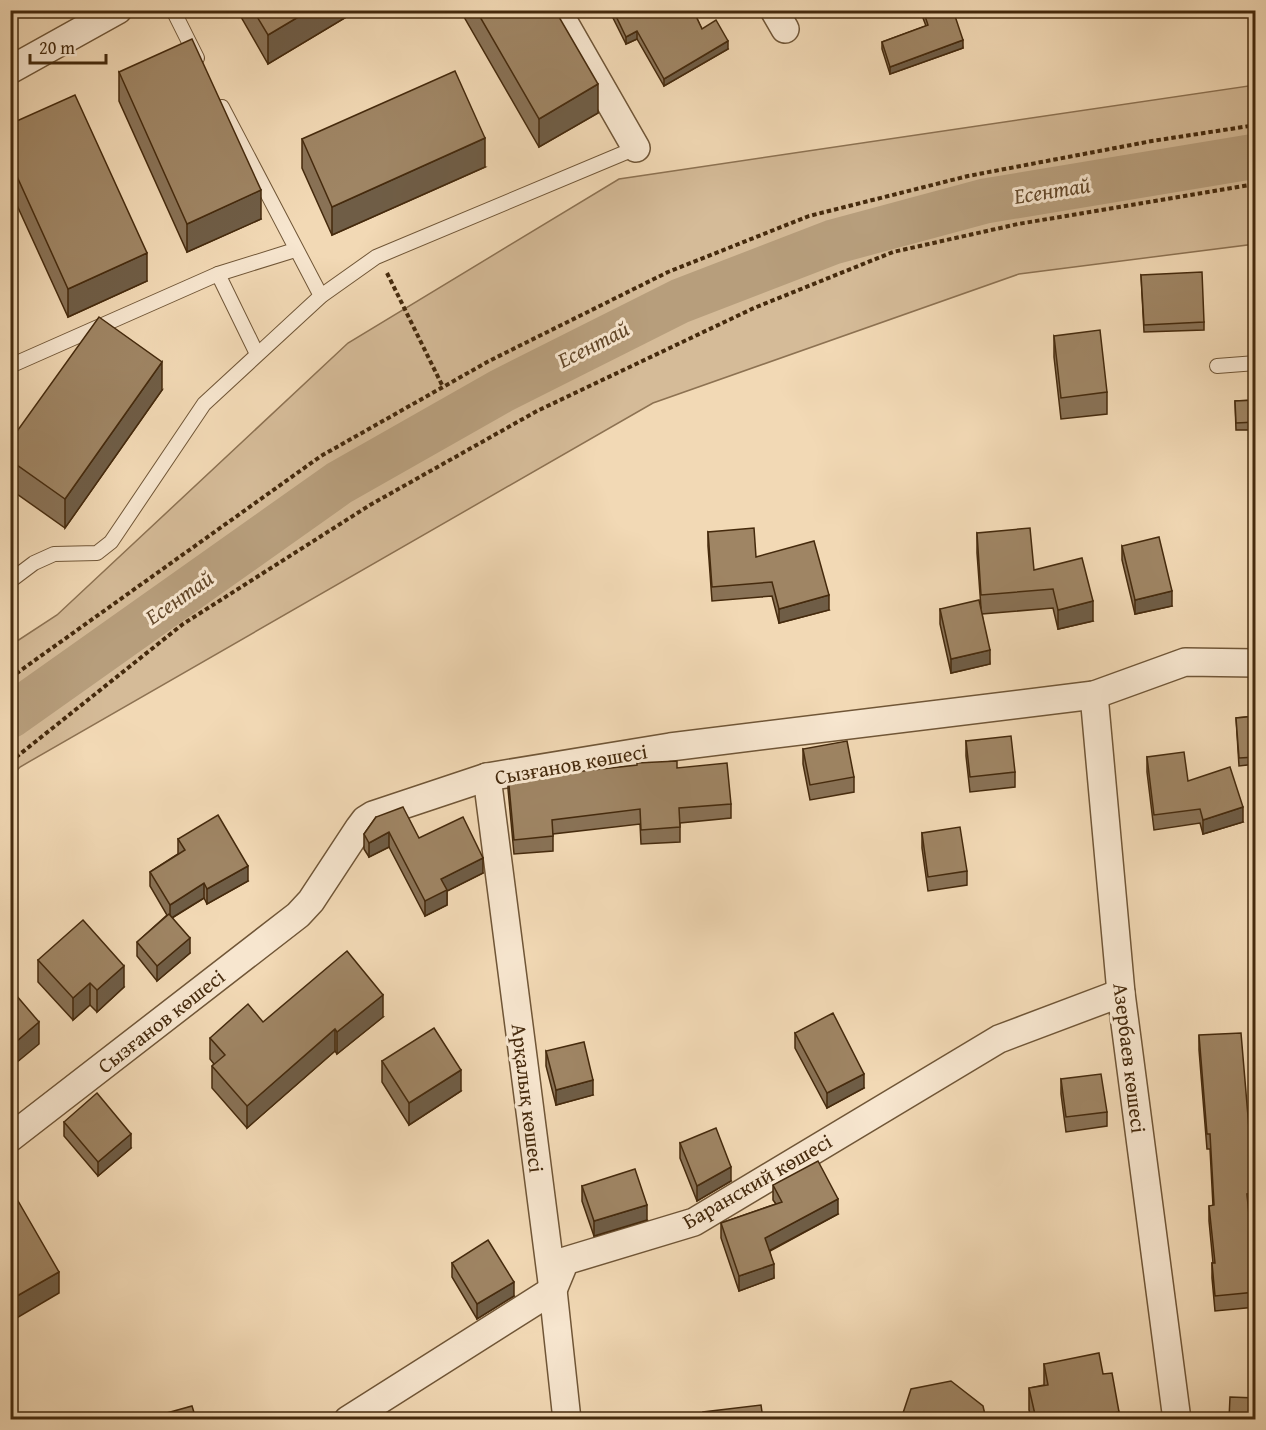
<svg xmlns="http://www.w3.org/2000/svg" width="1266" height="1430" viewBox="0 0 1266 1430" font-family="'Gentium Book Plus',serif">
  <style>
    .green { fill: #d5bb98; stroke: #8d7252; stroke-width: 1.5 }
    .lines { fill: none; stroke-linecap: round; stroke-linejoin: round }
    .river { stroke: #b79e7c; stroke-width: 45 }
    .lane-casing { stroke: #705637; stroke-width: 16 }
    .street-casing { stroke: #705637; stroke-width: 30 }
    .path { stroke: #452a0d; stroke-width: 4; stroke-dasharray: 4.5 3; stroke-linecap: butt }
    .lane { stroke: #f7e6cf; stroke-width: 14 }
    .street { stroke: #f7e6cf; stroke-width: 27 }
    .wall { fill: #897256; stroke: #452a0d; stroke-width: 1.5 }
    .shaded-wall { fill: #6f5d46; stroke: #452a0d; stroke-width: 1.5 }
    .building { fill: #9f8564; stroke: #452a0d; stroke-width: 1.5 }
    .labels { text-anchor: middle; dominant-baseline: central; stroke-width: 6; stroke-linejoin: round; paint-order: stroke }
    .street-label { font-size: 21px; fill: #452a0d; stroke: #f7e6cf }
    .water-label { font-size: 22px; font-style: italic; fill: #624729; stroke: #f7e6cf }
  </style>
  <rect width="100%" height="100%" fill="#f2d9b5"/>
  <filter id="stains"><feTurbulence type="fractalNoise" baseFrequency=".00333" numOctaves="4"/><feColorMatrix values="0 0 0 0 .2 0 0 0 0 .09 0 0 0 0 .02 0 0 0 .5 -.17"/></filter>
  <radialGradient id="worn" r=".72"><stop offset=".6" stop-color="#630" stop-opacity="0"/><stop offset="1" stop-color="#630" stop-opacity=".3"/></radialGradient>
  <path class="green" d="M1255,85V244L1019,274L653,403L20,767L11,777V645L57,615L348,343L619,179Z"/>
  <g class="lines">
    <path class="river" d="M10,716L339,483L501,391L680,301L833,242L985,201L1256,156"/>
    <defs>
      <g id="lane">
        <path d="M173,10L197,58"/>
        <path d="M222,107L321,296"/>
        <path d="M218,274L257,354"/>
        <path d="M10,366L218,274L295,250"/>
        <path d="M1217,366L1256,363"/>
        <path d="M10,581L34,563L54,554L97,553L111,542L204,404L321,296L376,257L636,148"/>
      </g>
      <g id="street">
        <path d="M557,10L636,148"/>
        <path d="M774,10L785,29"/>
        <path d="M10,70L118,10"/>
        <path d="M1094,695L1121,993L1177,1420"/>
        <path d="M487,777L553,1290L567,1420"/>
        <path d="M10,1138L298,915L311,901L359,828L365,820L373,815L487,777L670,747L1094,695L1185,662L1256,663"/>
        <path d="M348,1420L553,1290L565,1261L694,1222L999,1039L1121,993"/>
      </g>
    </defs>
    <use href="#lane" class="lane-casing"/>
    <use href="#street" class="street-casing"/>
    <g class="path">
      <path d="M387,273L443,387"/>
      <path d="M10,678L321,456L489,361L668,272L809,216L968,176L1152,141L1256,125"/>
      <path d="M10,762L183,624L370,505L537,411L754,308L893,252L1018,224L1256,184"/>
    </g>
    <use href="#lane" class="lane"/>
    <use href="#street" class="street"/>
  </g>
  <g class="wall">
    <path d="M237,10H358L268,64Z"/>
    <path d="M460,10H555L598,113L539,147Z"/>
    <path d="M609,10H693L702,29L728,49L664,86L637,39L626,44Z"/>
    <path d="M920,10H953L963,48L890,74L882,49V42L926,26Z"/>
    <path d="M119,72L261,219L187,252L119,101Z"/>
    <path d="M10,124L147,281L68,317L10,190Z"/>
    <path d="M302,139L485,167L332,235L302,168Z"/>
    <path d="M1141,275L1204,322V330L1144,332Z"/>
    <path d="M1054,336L1107,392V414L1061,419L1054,357Z"/>
    <path d="M162,390L65,528L10,489V441Z"/>
    <path d="M1256,400V430H1236L1235,401Z"/>
    <path d="M708,532L829,610L779,623L772,596L712,601L708,546Z"/>
    <path d="M977,533L1034,570L1093,621L1058,629L1053,608L982,614L990,664L951,673L940,624V609L981,608L977,553Z"/>
    <path d="M1122,546L1172,606L1135,614L1122,560Z"/>
    <path d="M1256,555V588L1252,570V556Z"/>
    <path d="M1256,716V764L1239,766L1236,718Z"/>
    <path d="M966,741L1015,772V787L970,792L966,756Z"/>
    <path d="M803,749L854,777V792L810,800L803,764Z"/>
    <path d="M1147,757L1188,781L1243,822L1203,834L1200,823L1154,830L1147,772Z"/>
    <path d="M677,768L731,804V818L680,823V842L641,844L640,824L553,834V851L514,854L508,789V775H548Z"/>
    <path d="M376,817L419,838L483,873L447,891V905L425,916L389,847L369,857L364,849V834Z"/>
    <path d="M922,833L967,871V885L928,891L922,848Z"/>
    <path d="M178,839L248,881L207,904L204,898L172,918L190,953L157,981L137,956V942L167,915L150,886V872L178,854Z"/>
    <path d="M38,960L124,987L97,1012L90,1005L73,1020L38,982Z"/>
    <path d="M383,1017L337,1054L335,1051L247,1128L212,1088V1066L214,1064L210,1059V1038L263,1022Z"/>
    <path d="M795,1033L864,1088L827,1108L795,1048Z"/>
    <path d="M1199,1035L1251,1152L1256,1191V1208H1249L1253,1259H1256V1307L1215,1311L1212,1278V1263H1213L1209,1221V1206H1213L1210,1149H1207L1199,1050Z"/>
    <path d="M546,1051L593,1095L556,1105L546,1066Z"/>
    <path d="M382,1061L461,1091L409,1125L382,1082Z"/>
    <path d="M1061,1079L1107,1112V1126L1066,1132L1061,1094Z"/>
    <path d="M64,1122L131,1148L98,1176L64,1136Z"/>
    <path d="M680,1143L731,1181L697,1201L680,1158Z"/>
    <path d="M773,1185L838,1214L770,1251L774,1278L739,1291L721,1238V1223L776,1204L773,1200Z"/>
    <path d="M582,1186L647,1220L594,1236L582,1201Z"/>
    <path d="M452,1263L514,1296L477,1319L452,1277Z"/>
    <path d="M1044,1364L1103,1374L1119,1412V1419H1031L1029,1410V1388L1044,1385Z"/>
  </g>
  <g class="shaded-wall">
    <path d="M310,10H358L268,64V35Z"/>
    <path d="M637,31V39L626,44V37Z"/>
    <path d="M963,40V48L890,74V67Z"/>
    <path d="M728,41V49L664,86V79Z"/>
    <path d="M598,84V113L539,147V119Z"/>
    <path d="M485,138V167L332,235V207Z"/>
    <path d="M261,190V219L187,252V224Z"/>
    <path d="M147,253V281L68,317V289Z"/>
    <path d="M162,362V390L65,528V499Z"/>
    <path d="M1172,591V606L1135,614V600Z"/>
    <path d="M829,595V610L779,623V609Z"/>
    <path d="M1093,601V621L1058,629V610Z"/>
    <path d="M990,650V664L951,673V659Z"/>
    <path d="M1243,807V822L1203,834V820Z"/>
    <path d="M389,832V847L369,857V843Z"/>
    <path d="M483,858V873L447,891V905L425,916V901L441,879Z"/>
    <path d="M248,866V881L207,904V889Z"/>
    <path d="M204,883V898L170,919V905Z"/>
    <path d="M190,938V953L157,981V966Z"/>
    <path d="M124,966V987L97,1012V990Z"/>
    <path d="M90,983V1005L73,1020V998Z"/>
    <path d="M383,995V1017L337,1054V1032Z"/>
    <path d="M39,1022V1044L10,1068V1047Z"/>
    <path d="M335,1029V1051L247,1128V1106Z"/>
    <path d="M461,1070V1091L409,1125V1103Z"/>
    <path d="M864,1074V1088L827,1108V1093Z"/>
    <path d="M593,1080V1095L556,1105V1090Z"/>
    <path d="M131,1134V1148L98,1176V1162Z"/>
    <path d="M731,1167V1181L697,1201V1186Z"/>
    <path d="M838,1199V1214L765,1253V1238Z"/>
    <path d="M647,1205V1220L594,1236V1221Z"/>
    <path d="M774,1264V1278L739,1291V1276Z"/>
    <path d="M59,1272V1293L10,1322V1300Z"/>
    <path d="M514,1282V1296L477,1319V1304Z"/>
  </g>
  <g class="building">
    <path d="M253,10H310L268,35Z"/>
    <path d="M476,10H555L598,84L539,119Z"/>
    <path d="M613,10H693L702,29L716,20L728,41L664,79L637,31L626,37Z"/>
    <path d="M923,10H953L963,40L890,67L882,42L928,25Z"/>
    <path d="M192,39L261,190L187,224L119,72Z"/>
    <path d="M455,71L485,138L332,207L302,139Z"/>
    <path d="M75,95L147,253L68,289L10,161V124Z"/>
    <path d="M1202,272L1204,322L1144,325L1141,275Z"/>
    <path d="M99,317L162,362L65,499L10,460V441Z"/>
    <path d="M1100,330L1107,392L1061,398L1054,336Z"/>
    <path d="M1256,400V422L1236,423L1235,401Z"/>
    <path d="M754,528L756,557L814,541L829,595L779,609L772,582L712,587L708,532Z"/>
    <path d="M1030,528L1034,570L1082,558L1093,601L1058,610L1053,589L981,595L977,533Z"/>
    <path d="M1159,537L1172,591L1135,600L1122,546Z"/>
    <path d="M1256,555V573L1252,556Z"/>
    <path d="M979,600L990,650L951,659L940,609Z"/>
    <path d="M1256,716V757L1239,758L1236,718Z"/>
    <path d="M1011,736L1015,772L970,777L966,741Z"/>
    <path d="M847,741L854,777L810,785L803,749Z"/>
    <path d="M1184,752L1188,781L1230,767L1243,807L1203,820L1200,809L1154,815L1147,757Z"/>
    <path d="M677,761V768L727,763L731,804L679,808L680,827L641,830L640,809L552,820L553,836L514,840L508,775L547,768L548,775L637,765V763Z"/>
    <path d="M403,807L419,838L463,817L483,858L441,879L447,890L425,901L389,832L369,843L364,834L376,817Z"/>
    <path d="M218,815L248,866L207,889L204,883L170,905L150,872L185,850L178,839Z"/>
    <path d="M960,827L967,871L928,877L922,833Z"/>
    <path d="M169,914L190,938L157,966L137,942Z"/>
    <path d="M83,920L124,966L97,990L90,983L73,998L38,960Z"/>
    <path d="M347,951L383,995L337,1032L335,1029L247,1106L212,1066L225,1055L210,1038L248,1004L263,1022Z"/>
    <path d="M10,988L39,1022L10,1047Z"/>
    <path d="M833,1013L864,1074L827,1093L795,1033Z"/>
    <path d="M434,1028L461,1070L409,1103L382,1061Z"/>
    <path d="M1241,1033L1251,1152L1253,1151L1256,1193L1247,1194L1253,1259H1256V1292L1215,1296L1212,1263H1215L1209,1206L1214,1205L1210,1134H1207L1199,1035Z"/>
    <path d="M584,1042L593,1080L556,1090L546,1051Z"/>
    <path d="M1101,1074L1107,1112L1066,1117L1061,1079Z"/>
    <path d="M97,1093L131,1134L98,1162L64,1122Z"/>
    <path d="M716,1128L731,1167L697,1186L680,1143Z"/>
    <path d="M818,1161L838,1199L765,1238L774,1264L739,1276L721,1223L782,1202L773,1185Z"/>
    <path d="M635,1169L647,1205L594,1221L582,1186Z"/>
    <path d="M10,1187L59,1272L10,1300Z"/>
    <path d="M488,1240L514,1282L477,1304L452,1263Z"/>
    <path d="M1099,1353L1103,1374L1112,1373L1119,1412L1103,1415V1419H1036L1029,1388L1048,1385L1044,1364Z"/>
    <path d="M951,1381L983,1406L986,1419H901L911,1389Z"/>
    <path d="M1230,1397L1256,1398V1419H1229Z"/>
    <path d="M761,1405L763,1419H704L703,1412Z"/>
    <path d="M192,1406L196,1419H145Z"/>
  </g>
  <g class="labels">
    <g class="street-label">
      <text transform="translate(571 764) rotate(-10)">Сызғанов көшесі</text>
      <text transform="translate(161 1021) rotate(-38)">Сызғанов көшесі</text>
      <text transform="translate(1130 1058) rotate(83)">Азербаев көшесі</text>
      <text transform="translate(528 1098) rotate(83)">Арқалық көшесі</text>
      <text transform="translate(757 1181) rotate(-30)">Баранский көшесі</text>
    </g>
    <g class="water-label">
      <text transform="translate(1052 190) rotate(-9)">Есентай</text>
      <text transform="translate(593 344) rotate(-27)">Есентай</text>
      <text transform="translate(179 597) rotate(-35)">Есентай</text>
    </g>
  </g>
  <rect width="1266" height="1430" fill="none" stroke="#f2d9b5" stroke-width="36"/>
  <rect x="12" y="12" width="1242" height="1406" fill="none" stroke="#452a0d" stroke-width="3"/>
  <rect x="18" y="18" width="1230" height="1394" fill="none" stroke="#452a0d" stroke-width="1.5"/>
  <path d="M30 54v9h76v-9" fill="none" stroke="#452a0d" stroke-width="3"/>
  <text x="39" y="54" font-size="18" fill="#452a0d" stroke="#f7e6cf" stroke-width="4.5" paint-order="stroke">20 m</text>
  <rect width="100%" height="100%" filter="url(#stains)"/>
  <rect width="100%" height="100%" fill="url(#worn)"/>
</svg>
